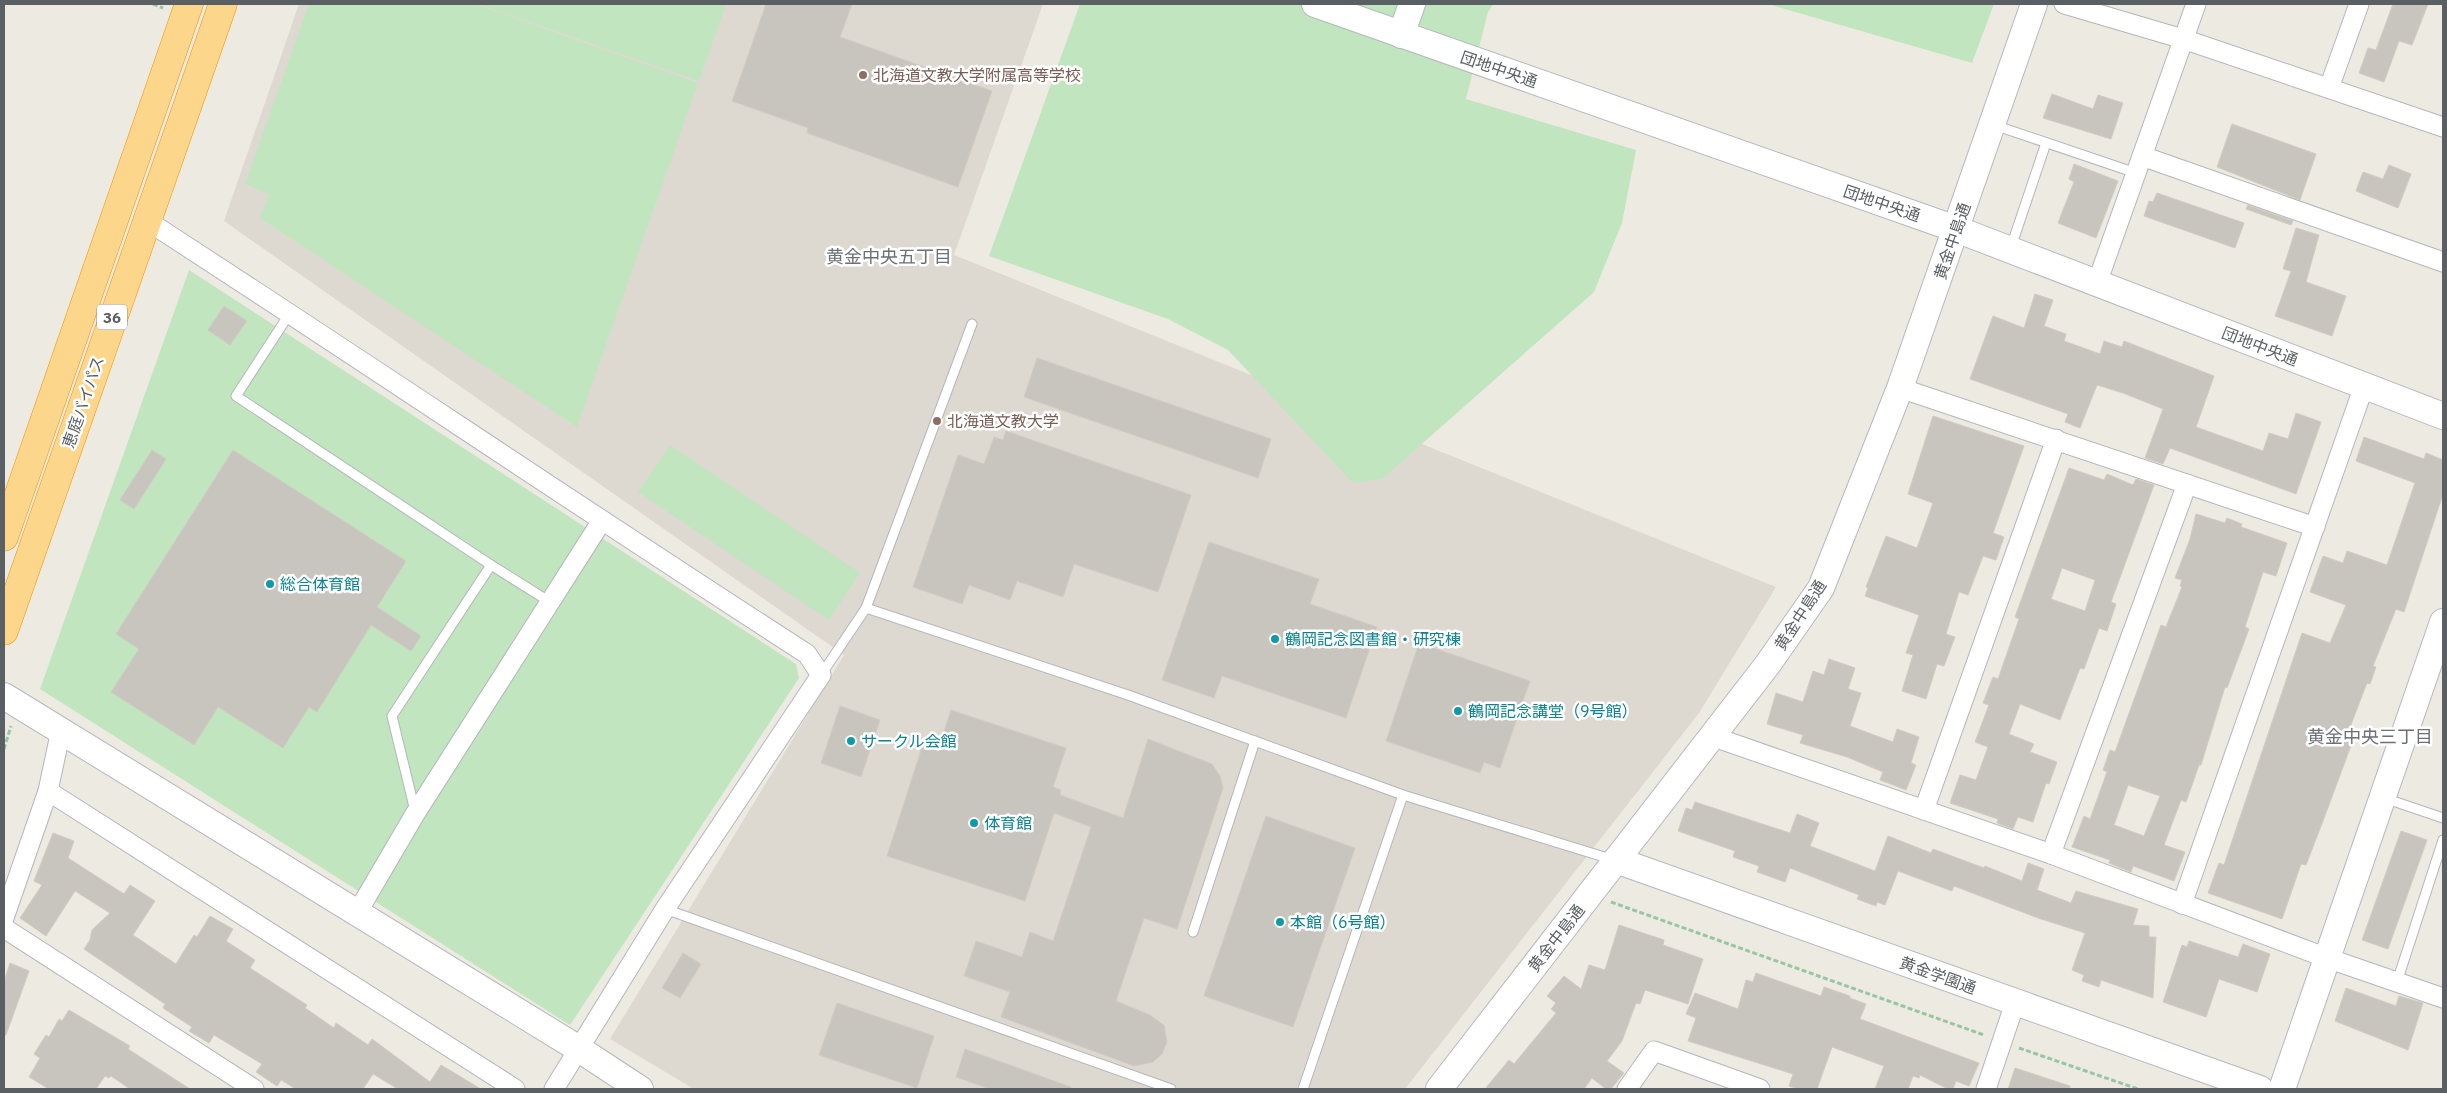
<svg xmlns="http://www.w3.org/2000/svg" width="2447" height="1093" viewBox="0 0 2447 1093" font-family="'IBM Plex Sans','Noto Sans JP',sans-serif">
  <style>
    .education { fill: #ddd9d0 }
    .green { fill: #c1e5be }
    .building { fill: #c8c5bf; stroke: #d2cbc1; fill-rule: evenodd }
    .lines { fill: none; stroke-linecap: round; stroke-linejoin: round }
    .lane-casing { stroke: #b3b6ba; stroke-width: 11 }
    .street-casing { stroke: #b3b6ba; stroke-width: 21 }
    .secondary-casing { stroke: #b4b8bd; stroke-width: 28 }
    .highway-casing { stroke: #ee9202; stroke-width: 29 }
    .path { stroke: #98c6a1; stroke-width: 3; stroke-dasharray: 5 2.5; stroke-linecap: butt }
    .lane { stroke: #fff; stroke-width: 9 }
    .street { stroke: #fff; stroke-width: 19 }
    .secondary { stroke: #fff; stroke-width: 26 }
    .highway { stroke: #fcd68a; stroke-width: 28 }
    .education-dot { fill: #8d6e63; stroke: #fff; stroke-width: 2 }
    .culture-dot { fill: #0f9aa8; stroke: #fff; stroke-width: 2 }
    .labels { text-anchor: middle; dominant-baseline: central; stroke-width: 5; stroke-linejoin: round; paint-order: stroke }
    .shield { fill: #fff; stroke: #8c8f92; stroke-width: 1 }
    .shield-label { font-size: 15px; font-weight: bold; fill: #5a5f63 }
    .street-label { font-size: 16px; fill: #5a5f63; stroke: #fff }
    .education-label { font-size: 16px; fill: #785e54; stroke: #fff; text-anchor: start }
    .culture-label { font-size: 16px; fill: #0d838f; stroke: #fff; text-anchor: start }
    .neighbourhood-label { font-size: 18px; fill: #6b7175; stroke: #fff }
  </style>
  <rect width="100%" height="100%" fill="#edeae2"/>
  <path class="education" d="M299,4H1043L954,255L1776,587L1699,713L1405,1089H694L610,1039L844,655L224,221Z"/>
  <g class="green">
    <path d="M309,4H475L698,83L577,427L260,218L269,194L245,184Z"/>
    <path d="M478,4H726L699,81Z"/>
    <path d="M1080,4H1493L1488,12L1466,99L1636,150L1622,223L1594,292L1382,479L1353,483L1228,350L1168,319L989,256Z"/>
    <path d="M1768,4H1994L1972,63Z"/>
    <path d="M189,270L796,664L799,678L570,1025L40,689Z"/>
    <path d="M670,445L860,573L829,620L638,492Z"/>
  </g>
  <g class="building">
    <path d="M766,4H852L840,37L992,91L958,187L807,133L808,128L732,101Z"/>
    <path d="M2393,4H2428L2412,45L2399,41L2384,82L2359,73L2368,48L2376,50Z"/>
    <path d="M2052,94L2093,109L2098,95L2123,103L2111,139L2043,118Z"/>
    <path d="M2232,124L2316,154L2300,200L2217,167Z"/>
    <path d="M2074,164L2118,181L2096,238L2058,223L2074,182L2069,179Z"/>
    <path d="M2389,165L2411,174L2398,208L2356,191L2363,172L2383,179Z"/>
    <path d="M2157,193L2244,223L2235,248L2144,216L2149,201L2153,202Z"/>
    <path d="M2248,205L2293,221L2291,225L2246,209Z"/>
    <path d="M2296,228L2319,235L2306,282L2346,296L2332,336L2275,316L2291,271L2283,269Z"/>
    <path d="M2035,294L2053,300L2044,326L2066,334L2064,341L2100,354L2104,341L2122,347L2124,341L2214,376L2196,427L2263,451L2269,433L2288,439L2296,413L2321,422L2296,494L2170,448L2163,464L2145,458L2163,409L2123,393L2097,385L2080,428L2065,422L2068,414L1970,379L1993,316L2024,328Z"/>
    <path d="M224,306L247,321L230,345L208,330Z"/>
    <path d="M1037,358L1271,439L1258,478L1024,397Z"/>
    <path d="M1933,416L2024,446L1993,533L2004,537L1996,560L1983,556L1968,595L1959,592L1946,634L1955,637L1944,666L1937,664L1926,699L1902,691L1913,655L1906,653L1919,615L1865,596L1868,588L1866,587L1886,536L1917,548L1933,503L1908,494Z"/>
    <path d="M1006,431L1191,495L1158,592L1074,564L1063,597L1017,581L1010,600L969,585L962,604L913,587L958,455L984,464L994,437L1003,440Z"/>
    <path d="M2364,437L2424,459L2426,453L2443,460V494L2404,612L2396,609L2373,666L2376,667L2370,684L2367,683L2345,740L2352,743L2323,821L2306,865L2301,864L2282,919L2208,893L2219,863L2224,865L2302,633L2330,643L2346,605L2310,592L2323,556L2343,563L2347,551L2387,565L2415,483L2356,461Z"/>
    <path d="M152,450L166,459L134,509L120,500Z"/>
    <path d="M233,450L406,561L377,607L421,636L411,651L371,625L317,712L309,707L283,748L218,707L194,745L111,692L139,649L116,634Z"/>
    <path d="M2069,468L2104,480L2107,474L2133,485L2136,479L2154,485L2111,602L2116,604L2107,631L2099,628L2084,669L2080,668L2060,720L2020,704L2009,734L2034,744L2030,752L2057,762L2049,784L2046,783L2033,822L2018,817L2013,829L1997,823L1998,819L1950,803L1960,775L1976,780L1988,747L1975,742L1989,705L1983,703L1993,677L1998,679L2019,619L2015,617ZM2062,568L2095,580L2085,611L2051,599Z"/>
    <path d="M2196,514L2225,523L2227,518L2242,524L2241,527L2287,543L2276,576L2263,572L2245,627L2249,629L2227,688L2225,687L2201,765H2199L2186,802L2181,800L2164,845L2185,852L2174,881L2133,866L2131,872L2109,863L2110,860L2072,847L2084,816L2090,819L2107,772L2103,770L2110,750L2115,752L2161,625L2166,627L2182,587L2180,586L2182,580L2175,578L2190,539ZM2128,785L2160,796L2144,836L2114,825Z"/>
    <path d="M1209,542L1319,579L1310,604L1377,627L1346,718L1222,676L1214,698L1162,680Z"/>
    <path d="M1419,643L1530,681L1500,768L1484,762L1480,773L1386,741Z"/>
    <path d="M1829,659L1855,668L1848,689L1861,693L1850,726L1893,742L1897,729L1919,737L1911,763L1916,765L1906,790L1880,780L1883,772L1847,757L1800,743L1803,735L1767,724L1776,693L1803,702L1813,671L1824,675Z"/>
    <path d="M840,706L880,720L861,777L821,763Z"/>
    <path d="M951,710L1066,748L1053,787L1061,790L1060,795L1123,818L1148,739L1212,764L1220,776L1223,788L1177,929L1144,918L1116,1001L1150,1015L1164,1025L1167,1042L1162,1054L1153,1062L1134,1066L1001,1017L1010,992L964,976L976,941L1022,957L1030,932L1053,941L1091,827L1054,813L1025,901L887,856L923,744L938,749Z"/>
    <path d="M1695,802L1790,833L1797,814L1819,823L1810,846L1875,871L1888,836L1931,853L1933,849L1984,868L1985,866L2022,881L2028,863L2044,869L2037,890L2071,903L2076,891L2138,909L2133,925L2149,926V937H2156L2153,998L2101,980L2099,987L2082,981L2084,975L2072,970L2085,933L2038,918L1954,886L1952,891L1898,871L1885,905L1877,902L1876,906L1857,899L1859,895L1790,868L1785,882L1757,872L1759,866L1733,857L1735,851L1678,831L1686,808L1692,810Z"/>
    <path d="M1266,816L1355,848L1293,1027L1204,996Z"/>
    <path d="M2401,831L2427,840L2388,949L2362,940Z"/>
    <path d="M53,833L74,841L68,858L124,894L130,885L155,901L133,935L176,964L194,935L197,937L210,916L233,929L226,941L255,960L250,968L307,1005L305,1008L334,1028L336,1023L368,1045L372,1039L430,1082L441,1065L481,1089H398L373,1074L363,1089H296L281,1080L277,1086L256,1072L262,1064L214,1035L209,1043L189,1031L192,1027L163,1008L165,1004L84,949L90,940L92,930L110,913L75,891L46,936L20,918L42,885L34,881Z"/>
    <path d="M1619,925L1664,940L1663,945L1703,959L1688,1004L1645,990L1640,1004L1636,1003L1622,1041L1607,1061L1624,1073L1611,1089H1606L1592,1078L1584,1089H1485L1509,1060L1514,1064L1556,1013L1551,1009L1556,1003L1547,996L1564,976L1581,989L1589,965L1605,970Z"/>
    <path d="M2189,941L2238,957L2243,944L2270,954L2257,992L2219,979L2206,1017L2163,1002L2182,945L2187,947Z"/>
    <path d="M683,953L701,964L680,998L662,988Z"/>
    <path d="M10,963L29,971L6,1035H4V982Z"/>
    <path d="M1756,973L1821,996L1824,987L1850,996V998L1866,1004L1860,1019L1979,1063L1969,1086L1956,1081L1953,1089H1948L1920,1075L1919,1078L1913,1076L1908,1089H1875L1884,1066L1832,1047L1817,1089H1799L1789,1086L1793,1074L1688,1041L1696,1018L1686,1014L1695,993L1738,1009L1746,980L1753,982Z"/>
    <path d="M2346,988L2396,1006L2399,996L2423,1003L2408,1050L2335,1021Z"/>
    <path d="M837,1003L934,1036L917,1088L819,1055Z"/>
    <path d="M69,1010L130,1046L128,1049L190,1089H130L111,1076L109,1078L105,1076L96,1089H49L29,1077L40,1058L34,1054L46,1035L49,1037L59,1019L62,1021Z"/>
    <path d="M965,1049L1071,1087V1089H990L956,1077Z"/>
    <path d="M2015,1068L2070,1086V1089H2008Z"/>
  </g>
  <g class="lines">
    <defs>
      <g id="lane">
        <path d="M1994,125L2136,173"/>
        <path d="M2011,247L2046,143"/>
        <path d="M290,313L236,396L491,565"/>
        <path d="M866,608L972,324"/>
        <path d="M821,675L866,608L1128,695L1403,795L1614,860"/>
        <path d="M2384,798L2443,818"/>
        <path d="M415,811L392,716L491,565L550,602"/>
        <path d="M665,909L1171,1089"/>
        <path d="M1193,932L1255,741"/>
        <path d="M2397,982L2443,840"/>
        <path d="M1303,1089L1403,795"/>
      </g>
      <g id="street">
        <path d="M2064,4L2183,39L2443,127"/>
        <path d="M2329,88L2359,4"/>
        <path d="M2142,156L2443,262"/>
        <path d="M146,220C367,363 585,511 807,654L821,675L665,909L554,1089"/>
        <path d="M2097,283L2196,4"/>
        <path d="M1900,388L2315,527"/>
        <path d="M1711,736L2051,854L2327,958L2443,998"/>
        <path d="M48,791L515,1089"/>
        <path d="M1924,810L2056,439"/>
        <path d="M2051,854L2187,484"/>
        <path d="M2182,904L2364,386"/>
        <path d="M357,913L415,814L601,522"/>
        <path d="M4,918L48,791L61,730"/>
        <path d="M4,928L254,1089"/>
        <path d="M1627,1089L1654,1051L1760,1089"/>
        <path d="M1986,1089L2015,1003"/>
      </g>
      <g id="secondary">
        <path d="M1315,4L1956,229L2443,416"/>
        <path d="M1401,35L1412,4"/>
        <path d="M4,696L579,1049L640,1089"/>
        <path d="M1616,860L2260,1089"/>
        <path d="M1439,1089L1768,664L1821,588L1900,388L2034,4"/>
        <path d="M2282,1089L2443,622"/>
      </g>
      <g id="highway">
        <path d="M4,537L189,4"/>
        <path d="M4,631L223,4"/>
      </g>
    </defs>
    <use href="#lane" class="lane-casing"/>
    <use href="#street" class="street-casing"/>
    <use href="#secondary" class="secondary-casing"/>
    <use href="#highway" class="highway-casing"/>
    <g class="path">
      <path d="M153,4L163,8"/>
      <path d="M4,749L11,726"/>
      <path d="M1611,902L1984,1035"/>
      <path d="M2019,1048L2138,1089"/>
    </g>
    <use href="#lane" class="lane"/>
    <use href="#street" class="street"/>
    <use href="#secondary" class="secondary"/>
    <use href="#highway" class="highway"/>
  </g>
  <g class="education-dot">
    <circle cx="863" cy="75" r="5"/>
    <circle cx="937" cy="421" r="5"/>
  </g>
  <g class="culture-dot">
    <circle cx="270" cy="584" r="5"/>
    <circle cx="1275" cy="639" r="5"/>
    <circle cx="1458" cy="711" r="5"/>
    <circle cx="851" cy="741" r="5"/>
    <circle cx="974" cy="823" r="5"/>
    <circle cx="1280" cy="922" r="5"/>
  </g>
  <g class="labels">
    <rect class="shield" x="97" y="304.5" width="30" height="25" rx="4"/>
    <g class="shield-label">
      <text x="112" y="317">36</text>
    </g>
    <g class="street-label">
      <text transform="translate(1499 69) rotate(19)">団地中央通</text>
      <text transform="translate(1882 203) rotate(19)">団地中央通</text>
      <text transform="translate(1952 241) rotate(-71)">黄金中島通</text>
      <text transform="translate(2260 346) rotate(21)">団地中央通</text>
      <text transform="translate(83 402) rotate(-71)">恵庭バイパス</text>
      <text transform="translate(1800 615) rotate(-57)">黄金中島通</text>
      <text transform="translate(1556 938) rotate(-52)">黄金中島通</text>
      <text transform="translate(1938 975) rotate(20)">黄金学園通</text>
    </g>
    <g class="education-label">
      <text x="873" y="75">北海道文教大学附属高等学校</text>
      <text x="947" y="421">北海道文教大学</text>
    </g>
    <g class="culture-label">
      <text x="280" y="584">総合体育館</text>
      <text x="1285" y="639">鶴岡記念図書館・研究棟</text>
      <text x="1468" y="711">鶴岡記念講堂（9号館）</text>
      <text x="861" y="741">サークル会館</text>
      <text x="984" y="823">体育館</text>
      <text x="1290" y="922">本館（6号館）</text>
    </g>
    <g class="neighbourhood-label">
      <text x="889" y="256">黄金中央五丁目</text>
      <text x="2370" y="736">黄金中央三丁目</text>
    </g>
  </g>
  <rect width="2447" height="1093" fill="none" stroke="#5a5f63" stroke-width="10"/>
</svg>
